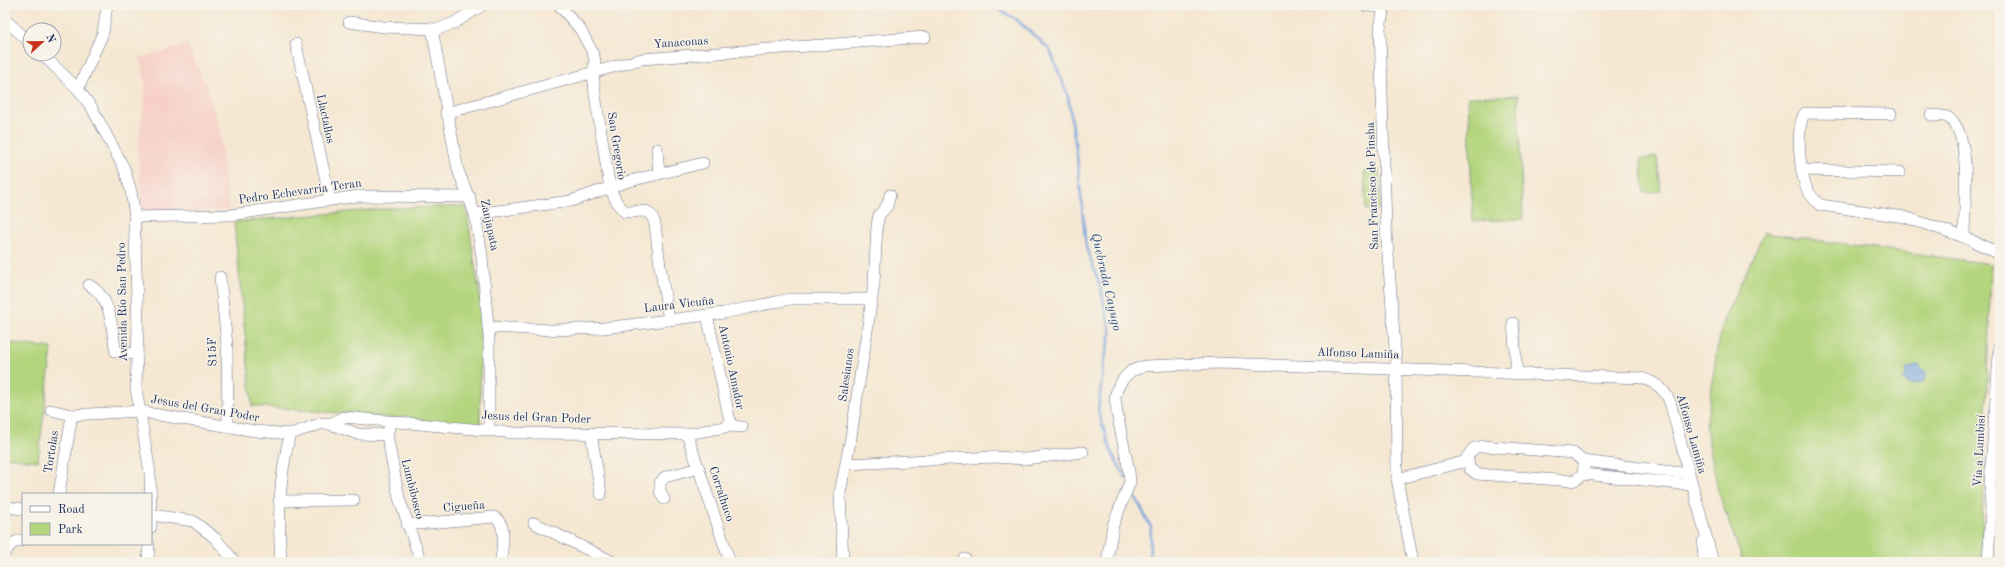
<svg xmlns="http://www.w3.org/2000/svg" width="2005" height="567" viewBox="0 0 2005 567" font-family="'Old Standard TT',serif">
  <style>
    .built { fill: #f7d1c8 }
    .green { fill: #b3d57d; stroke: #67826e }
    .water { fill: #73a3dd; stroke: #47699e }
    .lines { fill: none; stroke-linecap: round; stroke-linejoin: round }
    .stream { stroke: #73a3dd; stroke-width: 2.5 }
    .minor-casing { stroke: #676f87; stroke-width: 12 }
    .minor { stroke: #fff; stroke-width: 11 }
    .labels { text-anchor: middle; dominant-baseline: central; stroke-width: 3; stroke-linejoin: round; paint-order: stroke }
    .street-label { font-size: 12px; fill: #1b2f5e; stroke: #f7f3e8 }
    .water-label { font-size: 13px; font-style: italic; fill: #355284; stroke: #f7f3e8 }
  </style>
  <rect width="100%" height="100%" fill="#f7f3e8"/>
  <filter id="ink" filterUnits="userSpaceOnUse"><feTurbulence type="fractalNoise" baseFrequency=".025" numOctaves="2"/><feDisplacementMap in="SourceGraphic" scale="8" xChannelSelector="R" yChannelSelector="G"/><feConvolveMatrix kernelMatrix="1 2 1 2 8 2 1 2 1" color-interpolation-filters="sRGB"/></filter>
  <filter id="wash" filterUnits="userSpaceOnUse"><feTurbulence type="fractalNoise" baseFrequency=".012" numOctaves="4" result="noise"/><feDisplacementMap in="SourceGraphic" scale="16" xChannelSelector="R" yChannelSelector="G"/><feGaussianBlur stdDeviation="0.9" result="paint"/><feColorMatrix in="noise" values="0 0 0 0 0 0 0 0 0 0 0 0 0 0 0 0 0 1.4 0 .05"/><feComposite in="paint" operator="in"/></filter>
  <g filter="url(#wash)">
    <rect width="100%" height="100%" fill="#f5e7d2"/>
    <path class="built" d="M187,45L207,88L219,128L229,210L142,213L138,149L146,86L140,58Z"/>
    <g class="green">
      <path d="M1518,95L1523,219L1473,221L1468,97Z"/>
      <path d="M1657,157L1661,191L1644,193L1641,159Z"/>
      <path d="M1364,171H1379L1381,209L1366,210Z"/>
      <path d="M466,206L481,304L480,425L252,406L234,222L394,208Z"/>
      <path d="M1764,233L1991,264L1981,562H1743L1718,491L1706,428L1717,349L1725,317Z"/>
      <path d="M5,342L52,348L38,461L5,457Z"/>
    </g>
    <path class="water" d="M1919,365L1927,375L1922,383L1908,386L1903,378L1906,375V369Z"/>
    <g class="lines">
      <g class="stream">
        <path d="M990,5L1016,19L1050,50L1068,96L1077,155L1086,247L1100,285L1111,333L1104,362L1098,411L1111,451L1125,477"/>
        <path d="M1131,489L1151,527L1149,562"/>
      </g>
    </g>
  </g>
  <g filter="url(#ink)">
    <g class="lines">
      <defs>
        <g id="minor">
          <path d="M559,5L580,29L593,53L595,61L593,72L595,95L610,188L617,203L625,212L646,211L652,216L655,224L660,266L669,320"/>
          <path d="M1386,5L1384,7L1380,28L1386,228L1396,361L1397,479L1413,562"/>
          <path d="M1366,6L1384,7"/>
          <path d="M5,20L30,42"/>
          <path d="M349,22L384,27L438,29L454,23L483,5"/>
          <path d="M432,29L458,170L475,214L482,256L489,338V431"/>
          <path d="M296,44L330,199"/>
          <path d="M42,54L78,89L92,108L124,168L131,191L134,210L138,326L136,388L150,473L151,527"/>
          <path d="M78,89L103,33L107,5"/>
          <path d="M446,113L642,59L925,37"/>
          <path d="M1891,114L1805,113C1795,127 1800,171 1806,187C1809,195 1814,199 1820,205L1905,217L1964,237L2000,254"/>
          <path d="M1931,115C1936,116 1945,115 1949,118C1973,135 1964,209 1964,237"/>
          <path d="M657,149L659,174"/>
          <path d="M1802,170L1900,172"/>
          <path d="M475,214L571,201L626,182L703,163"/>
          <path d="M134,217L231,215L358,196L470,197"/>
          <path d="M220,277L227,345L228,426"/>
          <path d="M89,285C113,298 111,329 116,352L137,354"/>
          <path d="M707,315L731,426"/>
          <path d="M1513,323L1517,373"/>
          <path d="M488,327L552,330L604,328L724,313L790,299H871"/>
          <path d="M51,410L72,415L141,411L153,414L255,431L290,434L323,423L330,424L358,434L387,435"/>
          <path d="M330,424L344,417L515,433L687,434L731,426L742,427"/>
          <path d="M389,428L387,435L399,498L421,562"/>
          <path d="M591,433L601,494"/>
          <path d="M687,434L730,562"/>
          <path d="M1483,446L1573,453L1583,461C1586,471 1582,478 1572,481L1477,474L1470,469L1467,457L1474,448Z"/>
          <path d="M1583,461L1689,474"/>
          <path d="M846,464L995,457L1025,459L1083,452"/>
          <path d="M1583,474L1692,485"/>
          <path d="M1397,479L1467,461"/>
          <path d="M59,494L72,415"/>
          <path d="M664,499L660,491V483L665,477L699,468"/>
          <path d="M279,501L354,500"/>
          <path d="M5,507L23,509"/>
          <path d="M152,515L193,521L215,538L235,562"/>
          <path d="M534,523L613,562"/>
          <path d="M407,525L494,517C509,525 501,548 501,562"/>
          <path d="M1703,542L1704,562"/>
          <path d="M5,553C9,545 14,541 23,540"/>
          <path d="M965,559L968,562"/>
          <path d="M148,562L149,544"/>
          <path d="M281,562C278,515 279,479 290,434"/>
          <path d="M843,562L840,493L851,437L874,284L877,225L879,215L887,206L890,195"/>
          <path d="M1107,562L1113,525L1130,482L1129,471L1117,413L1115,397L1118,387L1124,378L1131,371L1145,366L1219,363L1641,378C1655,382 1664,388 1670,402L1713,562"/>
          <path d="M1988,562L1991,510L1990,483L2000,341"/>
        </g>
      </defs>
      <use href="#minor" class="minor-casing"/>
      <use href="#minor" class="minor"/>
    </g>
  </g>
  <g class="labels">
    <g class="street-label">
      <text transform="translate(681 43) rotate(-4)">Yanaconas</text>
      <text transform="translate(325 119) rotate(78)">Llactallos</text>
      <text transform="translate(616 146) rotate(81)">San Gregorio</text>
      <text transform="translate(1373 186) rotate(-92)">San Francisco de Pinsha</text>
      <text transform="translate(300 192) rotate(-8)">Pedro Echevarria Teran</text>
      <text transform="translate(489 225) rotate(78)">Zanjapata</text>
      <text transform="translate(123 302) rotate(-91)">Avenida Río San Pedro</text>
      <text transform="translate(679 305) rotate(-7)">Laura Vicuña</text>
      <text transform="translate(213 352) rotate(-92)">S15F</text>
      <text transform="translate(1358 354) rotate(2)">Alfonso Lamiña</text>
      <text transform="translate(731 367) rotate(78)">Antonio Amador</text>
      <text transform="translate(847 375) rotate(-82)">Salesianos</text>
      <text transform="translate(205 409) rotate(10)">Jesus del Gran Poder</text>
      <text transform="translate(536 418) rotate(2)">Jesus del Gran Poder</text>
      <text transform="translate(1691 434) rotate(74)">Alfonso Lamiña</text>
      <text transform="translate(1980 451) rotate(-87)">Vía a Lumbisí</text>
      <text transform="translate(52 452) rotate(-81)">Tortolas</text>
      <text transform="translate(412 489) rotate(76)">Lumbibosco</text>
      <text transform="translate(721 494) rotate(72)">Corralhuco</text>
      <text transform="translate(464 507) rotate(-5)">Cigueña</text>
    </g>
    <g class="water-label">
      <text transform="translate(1106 282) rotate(77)">Quebrada Cayugo</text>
    </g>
  </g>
  <rect width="2005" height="567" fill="none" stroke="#f7f3e8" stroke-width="20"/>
  <rect x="22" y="493" width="130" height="52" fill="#f7f3e8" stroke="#9fa5b1"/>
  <rect x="30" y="506" width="20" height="6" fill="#ffffff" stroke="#9fa5b1"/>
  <text x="58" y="513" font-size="12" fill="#1b2f5e">Road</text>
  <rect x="30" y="523" width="20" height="12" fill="#b3d57d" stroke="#9fa5b1"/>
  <text x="58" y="533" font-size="12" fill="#1b2f5e">Park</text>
  <g transform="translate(42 42) rotate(68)"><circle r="19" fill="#f7f3e8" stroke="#9fa5b1"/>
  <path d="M0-3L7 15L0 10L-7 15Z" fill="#c8321e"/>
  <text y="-6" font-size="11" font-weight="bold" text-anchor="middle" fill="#1b2f5e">N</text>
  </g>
</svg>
